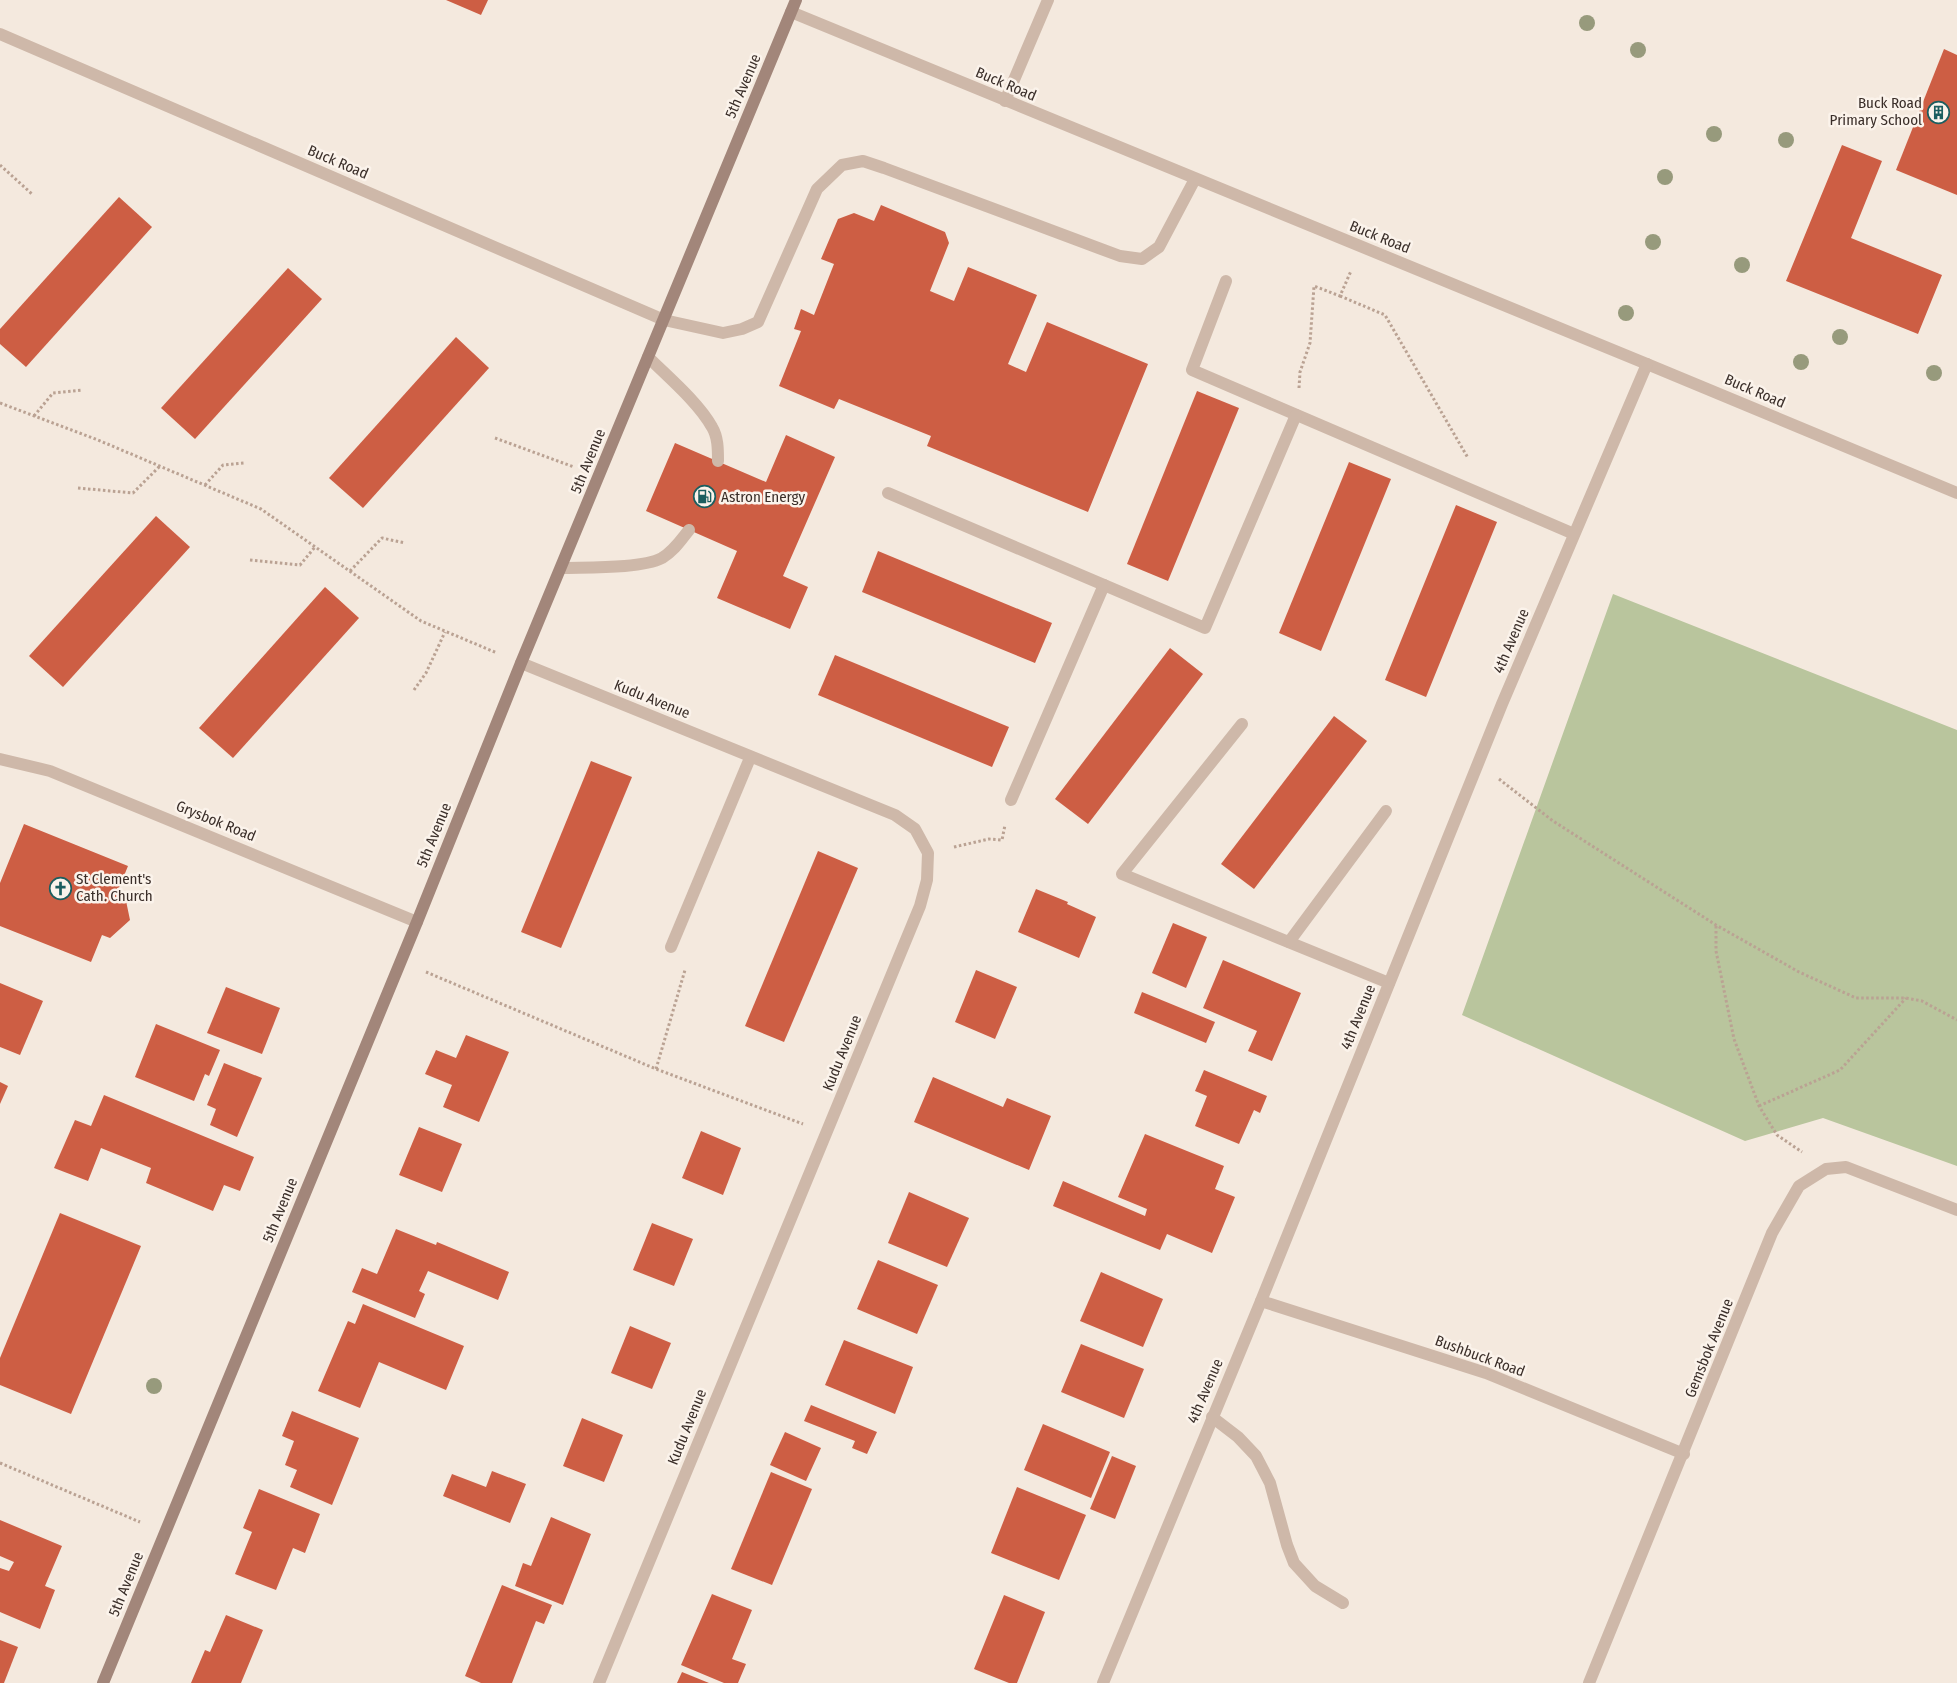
<svg xmlns="http://www.w3.org/2000/svg" width="1957" height="1683" viewBox="0 0 1957 1683" font-family="'Fira Sans Condensed',sans-serif">
  <style>
    .green { fill: #b9c59d }
    .building { fill: #cd5e44 }
    .lines { fill: none; stroke-linecap: round; stroke-linejoin: round }
    .path { stroke: #baa293; stroke-width: 3; stroke-dasharray: 2.5 2.5; stroke-linecap: butt }
    .service { stroke: #ceb8a9; stroke-width: 12 }
    .minor { stroke: #ceb8a9; stroke-width: 12 }
    .secondary { stroke: #a2867a; stroke-width: 12 }
    .tree { fill: #979a7c }
    .labels { text-anchor: middle; dominant-baseline: central; stroke-width: 5; stroke-linejoin: round; paint-order: stroke }
    .street-label { font-size: 15px; fill: #3a2e29; stroke: #fbf3eb }
    .poi-label { font-size: 15px; fill: #3a2e29; stroke: #fbf3eb; text-anchor: start }
  </style>
  <rect width="100%" height="100%" fill="#f4e9de"/>
  <path class="green" d="M1613,594L1957,730V1166L1823,1118L1745,1141L1462,1015Z"/>
  <g class="building">
    <path d="M446,0H488L481,15Z"/>
    <path d="M1944,49L1957,55V195L1896,170Z"/>
    <path d="M1842,145L1882,161L1851,238L1942,275L1918,334L1786,281Z"/>
    <path d="M119,197L152,227L26,367L0,344V329Z"/>
    <path d="M881,205L945,232L949,243L930,291L954,301L968,267L1037,295L1008,364L1026,372L1047,322L1148,364L1088,512L927,446L931,436L839,399L834,409L779,386L801,331L794,329L801,309L814,315L834,264L821,259L838,219L854,213L874,221Z"/>
    <path d="M288,268L322,299L195,439L161,408Z"/>
    <path d="M456,337L489,368L363,508L329,478Z"/>
    <path d="M1197,391L1239,408L1168,581L1127,564Z"/>
    <path d="M786,435L835,457L783,576L808,587L790,629L717,598L737,551L646,511L675,443L766,482Z"/>
    <path d="M1349,462L1391,479L1321,651L1279,633Z"/>
    <path d="M1456,505L1497,522L1426,697L1385,680Z"/>
    <path d="M156,516L190,547L63,687L29,656Z"/>
    <path d="M878,551L1052,623L1035,663L862,592Z"/>
    <path d="M325,587L359,618L233,758L199,728Z"/>
    <path d="M1170,648L1203,674L1088,824L1055,799Z"/>
    <path d="M835,655L1009,727L992,767L818,695Z"/>
    <path d="M1334,716L1367,741L1254,889L1221,864Z"/>
    <path d="M591,761L632,777L561,948L521,932Z"/>
    <path d="M24,824L128,866L117,893L125,896L130,920L110,938L102,935L91,962L0,926V883Z"/>
    <path d="M818,851L858,868L784,1042L745,1026Z"/>
    <path d="M1036,889L1068,902L1067,904L1096,917L1079,958L1018,932Z"/>
    <path d="M1173,923L1207,937L1186,988L1152,973Z"/>
    <path d="M1223,960L1301,993L1272,1061L1248,1051L1257,1031L1203,1008Z"/>
    <path d="M976,970L1017,987L995,1039L955,1022Z"/>
    <path d="M0,983L43,1001L20,1055L0,1047Z"/>
    <path d="M226,987L280,1008L262,1054L207,1033Z"/>
    <path d="M1142,992L1215,1022L1206,1043L1134,1013Z"/>
    <path d="M156,1024L220,1050L209,1076L205,1074L194,1101L135,1077Z"/>
    <path d="M466,1035L509,1052L479,1122L443,1107L452,1085L425,1074L436,1050L456,1058Z"/>
    <path d="M224,1063L262,1078L237,1137L210,1125L216,1109L207,1105Z"/>
    <path d="M1204,1070L1267,1096L1260,1113L1254,1110L1239,1144L1195,1126L1207,1096L1195,1091Z"/>
    <path d="M933,1077L1003,1107L1007,1098L1051,1116L1029,1170L914,1122Z"/>
    <path d="M0,1082L8,1086L0,1104Z"/>
    <path d="M104,1095L254,1157L240,1191L224,1185L213,1211L146,1183L151,1168L101,1148L88,1181L54,1168L75,1120L91,1126Z"/>
    <path d="M419,1127L462,1144L442,1192L399,1175Z"/>
    <path d="M701,1131L741,1148L723,1195L682,1178Z"/>
    <path d="M1145,1134L1224,1166L1215,1189L1235,1197L1212,1253L1167,1234L1160,1250L1053,1206L1063,1181L1145,1216L1147,1209L1118,1197Z"/>
    <path d="M909,1192L969,1218L947,1267L888,1243Z"/>
    <path d="M60,1213L141,1246L71,1414L0,1385V1358Z"/>
    <path d="M652,1223L693,1239L674,1286L633,1270Z"/>
    <path d="M396,1229L436,1245L437,1242L509,1272L498,1300L428,1271L419,1291L425,1294L415,1318L352,1292L362,1268L377,1274Z"/>
    <path d="M878,1260L938,1285L917,1334L857,1309Z"/>
    <path d="M1101,1272L1163,1299L1143,1347L1080,1321Z"/>
    <path d="M363,1304L464,1346L446,1390L379,1362L360,1408L318,1391L348,1321L355,1324Z"/>
    <path d="M630,1326L671,1343L652,1389L611,1373Z"/>
    <path d="M844,1340L913,1367L895,1414L825,1385Z"/>
    <path d="M1081,1344L1144,1369L1124,1418L1061,1392Z"/>
    <path d="M811,1405L877,1432L867,1454L852,1448L855,1441L804,1421Z"/>
    <path d="M292,1411L359,1438L332,1505L290,1487L297,1470L285,1465L294,1441L282,1436Z"/>
    <path d="M582,1418L623,1435L604,1482L563,1466Z"/>
    <path d="M1043,1424L1110,1452L1091,1498L1024,1470Z"/>
    <path d="M785,1432L821,1448L806,1481L770,1465Z"/>
    <path d="M1112,1456L1136,1466L1115,1519L1090,1509Z"/>
    <path d="M492,1471L526,1484L510,1523L443,1496L452,1474L486,1487Z"/>
    <path d="M771,1472L812,1489L772,1585L731,1569Z"/>
    <path d="M1017,1487L1086,1515L1059,1580L991,1553Z"/>
    <path d="M259,1489L320,1514L305,1553L293,1548L276,1590L235,1574L252,1532L243,1528Z"/>
    <path d="M551,1517L591,1534L563,1605L515,1586L523,1563L531,1566Z"/>
    <path d="M0,1520L62,1546L45,1586L55,1590L40,1629L0,1612V1568L9,1571L14,1562L0,1556Z"/>
    <path d="M502,1585L552,1605L544,1624L536,1621L512,1683H481L465,1676Z"/>
    <path d="M712,1594L752,1610L732,1659L746,1664L738,1683H724L681,1665Z"/>
    <path d="M1004,1595L1045,1612L1017,1683H1009L974,1669Z"/>
    <path d="M226,1615L263,1630L241,1683H191L205,1650L210,1652Z"/>
    <path d="M0,1640L18,1647L4,1683H0Z"/>
    <path d="M682,1672L709,1683H677Z"/>
  </g>
  <g class="lines">
    <g class="path">
      <path d="M0,165L32,194"/>
      <path d="M1340,296L1385,315L1468,458"/>
      <path d="M1299,388L1300,372L1310,343L1314,286L1340,296L1351,271"/>
      <path d="M0,403L98,440L261,509L421,621L497,653"/>
      <path d="M34,416L53,393L83,390"/>
      <path d="M495,438L574,467"/>
      <path d="M205,485L223,465L244,463"/>
      <path d="M78,488L133,493L160,466"/>
      <path d="M250,560L300,565L315,547"/>
      <path d="M350,571L382,538L405,543"/>
      <path d="M414,690L426,673L445,632"/>
      <path d="M1499,779L1553,821L1716,925L1799,972L1856,998H1906L1922,1001L1957,1020"/>
      <path d="M954,847L989,839L1002,840L1005,825"/>
      <path d="M1716,926V951L1734,1039L1759,1106L1777,1135L1802,1152"/>
      <path d="M426,972L656,1069L803,1124"/>
      <path d="M656,1069L685,970"/>
      <path d="M1759,1106L1840,1070L1906,998"/>
      <path d="M0,1463L140,1522"/>
    </g>
    <g class="service">
      <path d="M1005,101L1048,0"/>
      <path d="M1226,281L1192,370L1574,534"/>
      <path d="M664,320L723,333L742,329L758,322L817,189L842,165L863,161L884,168L1120,256L1142,259L1159,247L1195,179"/>
      <path d="M648,357C668,377 698,402 712,427C718,437 718,449 718,461"/>
      <path d="M888,493L1205,628L1296,415"/>
      <path d="M561,568C586,567 641,569 662,558C674,551 681,540 689,530"/>
      <path d="M1242,724L1122,874L1389,983"/>
      <path d="M1011,800L1104,585"/>
      <path d="M1289,942L1386,811"/>
      <path d="M671,947L750,758"/>
      <path d="M1212,1417L1238,1437L1256,1456L1270,1483L1287,1545L1294,1563L1315,1586L1343,1603"/>
    </g>
    <g class="minor">
      <path d="M791,12L1647,364L1957,493"/>
      <path d="M0,34L664,320"/>
      <path d="M521,663L895,815L915,829L928,853L927,880L920,906L599,1683"/>
      <path d="M0,759L50,771L417,922"/>
      <path d="M1261,1301L1486,1373L1684,1454"/>
      <path d="M1103,1683L1261,1301L1502,704L1647,364"/>
      <path d="M1589,1683L1772,1233L1799,1186L1826,1169L1846,1167L1957,1210"/>
    </g>
    <path class="secondary" d="M103,1683L417,922L521,663L796,0"/>
  </g>
  <g class="tree">
    <circle cx="1587" cy="23" r="8"/>
    <circle cx="1638" cy="50" r="8"/>
    <circle cx="1714" cy="134" r="8"/>
    <circle cx="1786" cy="140" r="8"/>
    <circle cx="1665" cy="177" r="8"/>
    <circle cx="1653" cy="242" r="8"/>
    <circle cx="1742" cy="265" r="8"/>
    <circle cx="1626" cy="313" r="8"/>
    <circle cx="1840" cy="337" r="8"/>
    <circle cx="1801" cy="362" r="8"/>
    <circle cx="1934" cy="373" r="8"/>
    <circle cx="154" cy="1386" r="8"/>
  </g>
  <defs>
    <symbol id="building-ring" viewBox="-11 -11 22 22"><circle r="9.5" fill="#fbf3eb" stroke="#1c5e5f" stroke-width="1.5"/><path d="M-4-6H4V6H1V3H-1V6H-4ZM-2.5-4.3h1.7v1.8h-1.7ZM.8-4.3h1.7v1.8H.8ZM-2.5-1h1.7V.8h-1.7ZM.8-1h1.7V.8H.8Z" fill="#1c5e5f"/></symbol>
    <symbol id="fuel-ring" viewBox="-11 -11 22 22"><circle r="9.5" fill="#fbf3eb" stroke="#1c5e5f" stroke-width="1.5"/><path d="M-5.5-6h7V0h2V4h1.3V-2.5L3-4.5l.8-.8L6-3V5H2.5V1h-1V6h-7ZM-4.2-4.7v3.2H.2V-4.7Z" fill="#1c5e5f"/></symbol>
    <symbol id="church-ring" viewBox="-11 -11 22 22"><circle r="9.5" fill="#fbf3eb" stroke="#1c5e5f" stroke-width="1.5"/><path d="M-1.2-6h2.4v3.5h3.3v2.4h-3.3V6h-2.4V-.1h-3.3v-2.4h3.3Z" fill="#1c5e5f"/></symbol>
  </defs>
  <g fill-rule="evenodd">
    <use href="#building-ring" x="1926" y="100" width="25" height="25"/>
    <use href="#fuel-ring" x="692" y="484" width="25" height="25"/>
    <use href="#church-ring" x="48" y="876" width="25" height="25"/>
  </g>
  <g class="labels">
    <g class="street-label">
      <text transform="translate(1006 84) rotate(23)">Buck Road</text>
      <text transform="translate(743 86) rotate(-67)">5th Avenue</text>
      <text transform="translate(338 162) rotate(23)">Buck Road</text>
      <text transform="translate(1380 237) rotate(22)">Buck Road</text>
      <text transform="translate(1755 391) rotate(23)">Buck Road</text>
      <text transform="translate(588 461) rotate(-68)">5th Avenue</text>
      <text transform="translate(1511 641) rotate(-67)">4th Avenue</text>
      <text transform="translate(652 699) rotate(22)">Kudu Avenue</text>
      <text transform="translate(216 821) rotate(22)">Grysbok Road</text>
      <text transform="translate(434 835) rotate(-68)">5th Avenue</text>
      <text transform="translate(1358 1017) rotate(-68)">4th Avenue</text>
      <text transform="translate(842 1053) rotate(-68)">Kudu Avenue</text>
      <text transform="translate(280 1210) rotate(-68)">5th Avenue</text>
      <text transform="translate(1709 1348) rotate(-68)">Gemsbok Avenue</text>
      <text transform="translate(1480 1356) rotate(20)">Bushbuck Road</text>
      <text transform="translate(1205 1391) rotate(-67)">4th Avenue</text>
      <text transform="translate(687 1427) rotate(-68)">Kudu Avenue</text>
      <text transform="translate(126 1584) rotate(-68)">5th Avenue</text>
    </g>
    <g class="poi-label">
      <text x="1922" y="103" text-anchor="end">Buck Road<tspan x="1922" dy="17">Primary School</tspan></text>
      <text x="721" y="497">Astron Energy</text>
      <text x="76" y="879">St Clement's<tspan x="76" dy="17">Cath. Church</tspan></text>
    </g>
  </g>
</svg>
